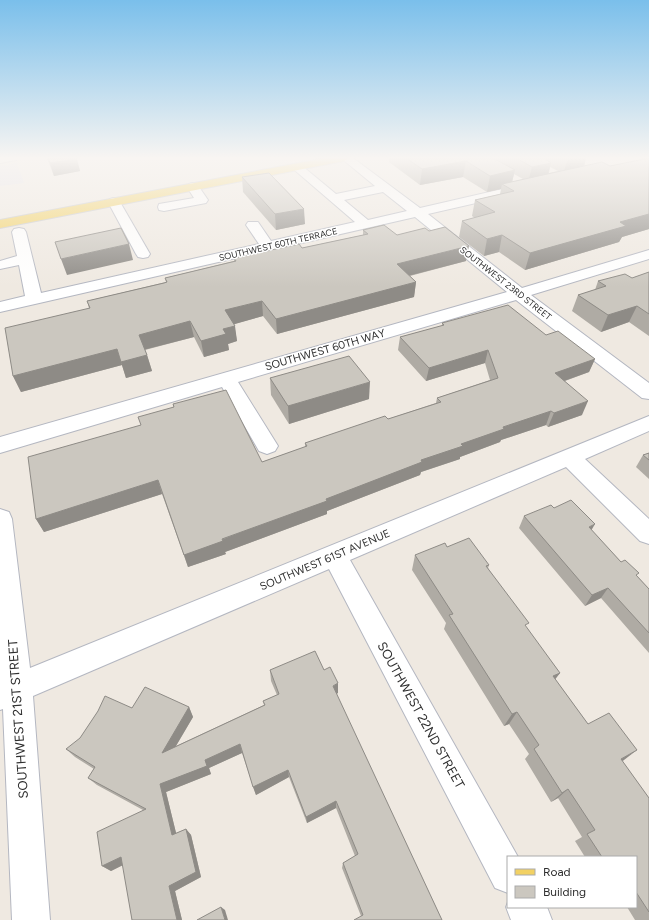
<svg xmlns="http://www.w3.org/2000/svg" width="649" height="920" viewBox="0 0 649 920" font-family="Figtree,sans-serif">
  <style>
    .industrial { fill: #e3e1e8 }
    .lines { fill: none; stroke-linecap: round; stroke-linejoin: round }
    .minor-casing { stroke: #b4b7c1; stroke-width: 2 }
    .major-casing { stroke: #c9c9c9; stroke-width: 2 }
    .minor { fill: #fff; fill-rule: evenodd }
    .major { fill: #f2d163; fill-rule: evenodd }
    .wall { fill: #afaba4; fill-rule: evenodd }
    .shaded-wall { fill: #8e8b86 }
    .building { fill: #cbc7bf; stroke: #8e8b86 }
    .labels { text-anchor: middle; dominant-baseline: central; stroke-width: 3; stroke-linejoin: round; paint-order: stroke }
    .far-street-label { font-size: 9px; fill: #2e2e2e; stroke: #fff }
    .street-label { font-size: 11px; fill: #2e2e2e; stroke: #fff }
    .near-street-label { font-size: 13px; fill: #2e2e2e; stroke: #fff }
  </style>
  <rect width="100%" height="100%" fill="#efe9e1"/>
  <path class="industrial" d="M17,163L24,183L0,186V166Z"/>
  <g class="lines">
    <defs>
      <g id="minor">
        <path d="M0,158H17L16,160L0,163Z"/>
        <path d="M341,158H353L420,208L529,183L533,184L535,187L533,190L428,214L522,288L649,250V259L531,295L649,383V399L642,398L516,300L238,382L278,446L275,451L267,454L259,451L222,387L0,453V437L507,292L415,217L0,312V302L25,296L19,265L0,269V261L17,256L12,232L14,229L19,228L24,229L26,232L41,293L259,244L246,225L248,222H258L271,241L355,222L291,167L293,165H301L336,194L375,186ZM383,192L407,211L368,220L344,200Z"/>
        <path d="M193,183L197,184L208,200L206,203L164,211L159,210L158,207L159,204L194,198L187,187L189,184Z"/>
        <path d="M114,198L118,199L120,202L150,254L148,257L143,258L138,257L136,254L108,202L110,199Z"/>
        <path d="M649,416V431L585,459L649,519V544L640,541L566,467L350,560L518,857H508V893L495,888L329,569L33,696L50,920H12L3,709L0,710V509L9,512L12,519L30,668Z"/>
        <path d="M508,902V907H547L552,920H511L506,907Z"/>
      </g>
      <path id="major" d="M325,158H349L344,161L0,228V220Z"/>
    </defs>
    <use href="#minor" class="minor-casing"/>
    <use href="#major" class="major-casing"/>
    <use href="#minor" class="minor"/>
    <use href="#major" class="major"/>
  </g>
  <g class="wall">
    <path d="M47,158H76L80,171L54,176Z"/>
    <path d="M389,158H586L584,166H610L649,158V229L622,237L619,242L525,270L499,252L484,256L459,237L462,221L475,218L472,216L475,200L500,194L501,189L487,192L463,177L420,185L389,162ZM550,167L558,171L549,173ZM514,174L523,179L512,182Z"/>
    <path d="M242,177L305,224L276,230L243,192Z"/>
    <path d="M363,230L397,235L466,261L410,276L416,282L414,297L277,334L263,316L234,324L237,341L228,344L229,350L204,357L194,337L145,350L147,355L152,371L126,378L122,365L21,392L13,376L89,308L87,301L166,282L165,278L234,261V258L302,248L363,235Z"/>
    <path d="M649,272V336L629,322L601,332L572,311L578,295L595,290L598,281L632,278Z"/>
    <path d="M442,323L546,335L595,359L589,372L565,381L582,415L548,427L546,425L501,440L500,442L460,457V459L421,472L420,475L327,511V514L225,552L226,554L188,567L162,494L44,532L36,519L141,425L174,408L173,404L262,462L305,447V443L388,419L436,403L437,398L490,380L485,363L426,381L398,350L400,337L442,326Z"/>
    <path d="M270,378L369,399L289,424L271,395Z"/>
    <path d="M649,453V479L636,467L643,455Z"/>
    <path d="M554,508L591,530L621,562L637,576L649,589V653L601,598L585,606L519,528L524,516Z"/>
    <path d="M447,547L489,565L488,568L526,628L560,673L555,679L588,724L624,760L622,761L649,798V920H635L627,907H636V857H585L575,841L582,837L558,798L551,802L525,759L529,754L509,724L504,726L444,629L446,623L412,570L415,555Z"/>
    <path d="M270,670H324L338,693L336,694L442,920L361,916L342,868L343,863L355,856L336,808L307,823L289,777L256,795L242,753L209,768L211,774L166,792L176,833L186,829L191,835L201,877L175,891L182,920H132L123,865L111,871L102,866L143,810L97,785L88,778L94,769L75,757L66,749L132,708L189,707L193,717L176,746L264,705L263,701L277,695L271,681Z"/>
  </g>
  <g class="shaded-wall">
    <path d="M571,158H586L583,170L563,174L568,159Z"/>
    <path d="M77,159L80,171L54,176L50,163Z"/>
    <path d="M466,161L463,177L420,185L422,169Z"/>
    <path d="M551,163L547,178L528,182L532,167Z"/>
    <path d="M515,170L511,186L502,184L501,189L487,192L490,176Z"/>
    <path d="M304,209L305,224L276,230L275,214Z"/>
    <path d="M649,214V229L622,237L619,242L525,270L530,253L620,222Z"/>
    <path d="M502,235L499,252L484,256L487,239Z"/>
    <path d="M129,244L133,260L67,275L61,259Z"/>
    <path d="M469,246L466,261L396,279L397,264Z"/>
    <path d="M416,282L414,297L277,334L276,319Z"/>
    <path d="M262,301L263,316L228,326L225,310Z"/>
    <path d="M637,306L629,322L601,332L608,315Z"/>
    <path d="M190,321L194,337L143,350L139,335Z"/>
    <path d="M235,326L237,341L228,344L229,350L204,357L201,341L223,329Z"/>
    <path d="M117,349L122,365L21,392L13,376Z"/>
    <path d="M488,350L485,363L426,381L429,368Z"/>
    <path d="M147,355L152,371L126,378L121,362Z"/>
    <path d="M595,359L589,372L550,386L555,373Z"/>
    <path d="M370,382L369,399L289,424L288,406Z"/>
    <path d="M588,401L582,415L548,427L554,413Z"/>
    <path d="M551,411L546,425L501,440L500,442L460,457V459L421,472L420,475L327,511V514L225,552L226,554L188,567L184,555L503,427Z"/>
    <path d="M158,480L162,494L44,532L36,519Z"/>
    <path d="M595,524L588,536L589,527Z"/>
    <path d="M608,588L601,598L585,606L592,595Z"/>
    <path d="M560,673L550,686L553,676Z"/>
    <path d="M338,683V693L332,696L333,686Z"/>
    <path d="M189,707L193,717L167,761L162,753Z"/>
    <path d="M517,712L509,724L504,726L512,714Z"/>
    <path d="M240,744L242,753L209,768L211,774L166,792L178,841L172,835L160,784L205,760Z"/>
    <path d="M637,750L624,760L608,769L621,759Z"/>
    <path d="M288,770L289,777L256,795L253,787Z"/>
    <path d="M568,789L558,798L551,802L562,793Z"/>
    <path d="M336,801V808L307,823L306,817Z"/>
    <path d="M186,829L191,835L201,877L175,891L182,920H177L169,886Z"/>
    <path d="M121,857L129,862L111,871L102,866Z"/>
    <path d="M221,907L225,910L228,920H225Z"/>
  </g>
  <g class="building">
    <path d="M48,158H76L77,159L50,163Z"/>
    <path d="M406,158H493L515,170L490,176L466,161L422,169Z"/>
    <path d="M516,158H544L551,163L532,167Z"/>
    <path d="M649,158V214L620,222L626,226L530,253L502,235L487,239L462,221L495,212L475,200L514,191L502,184L602,162L610,166Z"/>
    <path d="M269,173L304,209L275,214L242,177Z"/>
    <path d="M384,225L397,235L425,228L429,231L445,227L469,246L397,264L416,282L276,319L262,301L225,310L235,326L223,329L226,334L201,341L190,321L139,335L147,355L121,362L117,349L13,376L5,328L90,308L87,301L164,283L167,282L165,278L236,261L234,258L299,244L302,248L368,234L363,230Z"/>
    <path d="M121,228L129,244L61,259L55,242Z"/>
    <path d="M649,272V314L637,306L608,315L578,295L606,286L598,281L625,274L632,278Z"/>
    <path d="M508,305L546,335L558,331L595,359L555,373L588,401L554,413L551,411L503,427L504,429L461,444L463,446L421,460L422,462L326,499L327,501L222,539L223,541L184,555L158,480L36,519L28,457L141,425L138,417L174,407L173,404L226,390L262,462L307,446L305,443L385,416L388,419L441,402L437,398L498,378L488,350L429,368L400,337L444,325L442,323Z"/>
    <path d="M349,356L370,382L288,406L270,378Z"/>
    <path d="M649,453V460L643,455Z"/>
    <path d="M571,500L595,524L589,527L621,562L625,560L639,573L636,575L649,589V633L608,588L592,595L524,516L551,505L554,508Z"/>
    <path d="M469,538L489,565L486,566L529,623L525,625L560,673L553,676L588,724L609,713L637,750L621,759L649,798V912L636,892V857H602L587,834L595,830L568,789L562,793L534,749L539,745L517,712L512,714L449,615L453,614L415,555L445,543L447,547Z"/>
    <path d="M315,651L324,670L330,667L338,683L333,686L442,920H354L363,915L343,863L358,854L336,801L306,817L288,770L253,787L240,744L205,760L207,766L160,784L172,835L186,829L196,872L169,886L177,920H132L121,857L102,866L97,832L146,809L88,778L95,767L66,749L80,738L98,711L105,696L132,708L145,687L189,707L162,753L265,705L263,701L279,694L270,670Z"/>
    <path d="M221,907L225,920H197Z"/>
  </g>
  <linearGradient id="sky" x2="0" y2="1"><stop stop-color="#7abfeb"/><stop offset="0.55" stop-color="#f8f5f2"/><stop offset="1" stop-color="#f8f5f2" stop-opacity="0"/></linearGradient>
  <rect width="649" height="287" fill="url(#sky)"/>
  <g class="labels">
    <g class="far-street-label">
      <text transform="translate(278 244) rotate(-13)">SOUTHWEST 60TH TERRACE</text>
      <text transform="translate(506 283) rotate(38)">SOUTHWEST 23RD STREET</text>
    </g>
    <g class="street-label">
      <text transform="translate(325 350) rotate(-16)">SOUTHWEST 60TH WAY</text>
      <text transform="translate(325 560) rotate(-23)">SOUTHWEST 61ST AVENUE</text>
    </g>
    <g class="near-street-label">
      <text transform="translate(421 715) rotate(61)">SOUTHWEST 22ND STREET</text>
      <text transform="translate(18 719) rotate(-94)">SOUTHWEST 21ST STREET</text>
    </g>
  </g>
  <rect x="507" y="856" width="130" height="52" fill="#ffffff" stroke="#ababab"/>
  <rect x="515" y="869" width="20" height="6" fill="#f2d163" stroke="#ababab"/>
  <text x="543" y="876" font-size="12" fill="#2e2e2e">Road</text>
  <rect x="515" y="886" width="20" height="12" fill="#cbc7bf" stroke="#ababab"/>
  <text x="543" y="896" font-size="12" fill="#2e2e2e">Building</text>
</svg>
